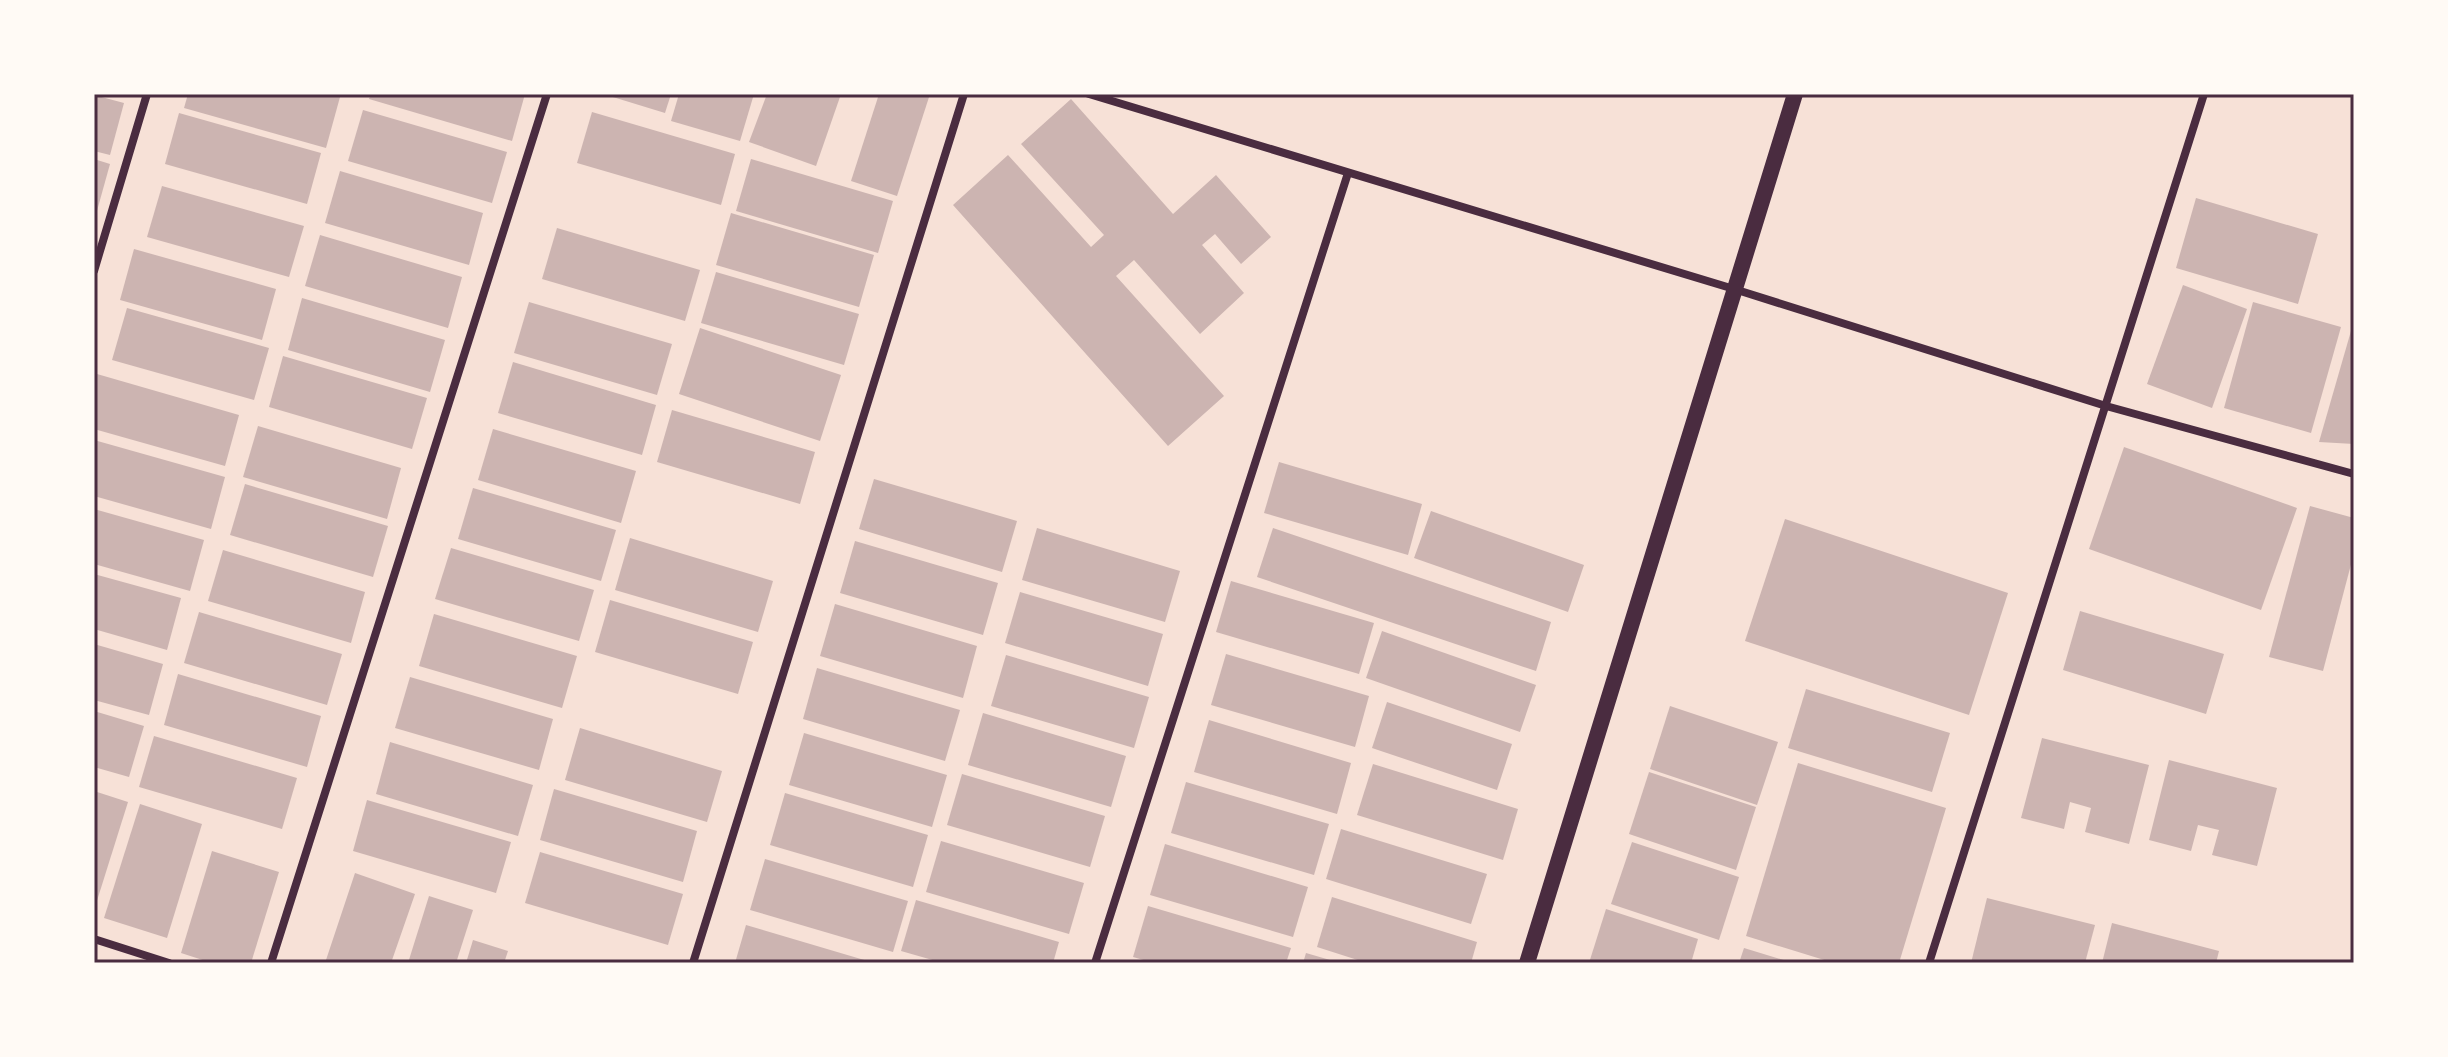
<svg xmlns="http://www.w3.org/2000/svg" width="2448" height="1057" viewBox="0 0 2448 1057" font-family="'Golos Text',sans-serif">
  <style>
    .building { fill: #ccb4b1 }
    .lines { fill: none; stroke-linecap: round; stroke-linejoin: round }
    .minor { stroke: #4a2c40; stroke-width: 8 }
    .secondary { stroke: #4a2c40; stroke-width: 16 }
    .neatline { fill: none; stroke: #4a2c40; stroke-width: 3 }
  </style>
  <rect width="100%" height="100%" fill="#f7e1d7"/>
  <g class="building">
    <path d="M188,94H329L340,97L326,148L184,108Z"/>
    <path d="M371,94H525L512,141L369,99Z"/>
    <path d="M603,94H671L665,113Z"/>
    <path d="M679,94H754L740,141L671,121Z"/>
    <path d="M767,94H841L816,166L749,142Z"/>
    <path d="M879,94H930L897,196L851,181Z"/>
    <path d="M94,95L124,103L110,155L94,151Z"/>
    <path d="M1071,99L1173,214L1216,175L1271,237L1241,264L1215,234L1202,245L1244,293L1200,334L1134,260L1116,276L1224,396L1168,446L953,205L1008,155L1091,247L1104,235L1021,144Z"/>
    <path d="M363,110L507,152L492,203L348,161Z"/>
    <path d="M592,112L735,154L721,205L577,163Z"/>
    <path d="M179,113L321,153L307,204L165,164Z"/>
    <path d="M94,159L110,164L95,218L94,217Z"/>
    <path d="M751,159L893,201L878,253L736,211Z"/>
    <path d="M340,171L483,213L469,265L325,223Z"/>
    <path d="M162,186L304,226L289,277L147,237Z"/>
    <path d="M2196,198L2318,234L2298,304L2176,268Z"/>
    <path d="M731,213L874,255L859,307L716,265Z"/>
    <path d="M557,228L700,270L685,321L542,279Z"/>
    <path d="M320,235L462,277L448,328L305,286Z"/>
    <path d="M134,249L276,289L262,340L120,300Z"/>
    <path d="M716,272L859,314L844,365L701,323Z"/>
    <path d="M2183,285L2247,309L2212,408L2147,384Z"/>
    <path d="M302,298L445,340L430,392L288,350Z"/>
    <path d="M529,302L672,344L657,395L514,353Z"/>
    <path d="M2253,302L2341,327L2311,433L2224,408Z"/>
    <path d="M127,308L269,348L254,400L112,360Z"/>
    <path d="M2353,324L2354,444L2319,442Z"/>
    <path d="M700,328L841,375L820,441L679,394Z"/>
    <path d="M283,356L427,398L412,449L269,407Z"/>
    <path d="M513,362L656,405L642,455L498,413Z"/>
    <path d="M97,374L239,415L225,466L94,429V386Z"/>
    <path d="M672,410L815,452L800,504L657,462Z"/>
    <path d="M258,426L401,468L387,519L243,477Z"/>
    <path d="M493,429L636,471L621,523L478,480Z"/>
    <path d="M94,440L225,477L211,529L94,496Z"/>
    <path d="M2124,447L2297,508L2261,610L2089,549Z"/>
    <path d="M1279,462L1422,504L1408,555L1264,513Z"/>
    <path d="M874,479L1017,521L1002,572L859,529Z"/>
    <path d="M245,484L388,526L373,577L230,535Z"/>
    <path d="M473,488L616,530L601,581L458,539Z"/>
    <path d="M2310,506L2354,518V553L2323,671L2269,657Z"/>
    <path d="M94,509L204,540L190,591L94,564Z"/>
    <path d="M1431,511L1584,565L1568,612L1414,558Z"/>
    <path d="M1785,519L2008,593L1969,715L1745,641Z"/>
    <path d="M1037,528L1180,571L1165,622L1022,580Z"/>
    <path d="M1273,528L1551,622L1536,671L1257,577Z"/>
    <path d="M630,538L773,581L758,632L615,590Z"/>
    <path d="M855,541L998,583L983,635L840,593Z"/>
    <path d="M451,548L594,590L579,641L435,599Z"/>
    <path d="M223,550L365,592L351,643L208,601Z"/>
    <path d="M94,574L181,598L167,650L94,629Z"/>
    <path d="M1231,581L1374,623L1359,674L1216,632Z"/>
    <path d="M1020,592L1163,634L1148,686L1005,643Z"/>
    <path d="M610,600L753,642L738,694L595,652Z"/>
    <path d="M835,604L977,646L963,698L820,656Z"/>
    <path d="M2080,611L2224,654L2206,714L2063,670Z"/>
    <path d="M199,612L342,654L327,705L184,663Z"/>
    <path d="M434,614L577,656L562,708L419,666Z"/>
    <path d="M1382,631L1536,685L1520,732L1366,678Z"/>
    <path d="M94,644L163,664L149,715L94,700Z"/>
    <path d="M1226,654L1369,696L1355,747L1211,705Z"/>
    <path d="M1006,655L1149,697L1134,748L991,706Z"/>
    <path d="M817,668L960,710L945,761L803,719Z"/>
    <path d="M178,674L321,716L307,767L164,725Z"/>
    <path d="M410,677L553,719L539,770L395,728Z"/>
    <path d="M1806,689L1950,733L1932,792L1788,748Z"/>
    <path d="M1387,702L1512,744L1497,790L1372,748Z"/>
    <path d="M1670,706L1778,742L1757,805L1650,769Z"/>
    <path d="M94,711L144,726L129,777L94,767Z"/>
    <path d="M983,713L1126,756L1111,807L968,765Z"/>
    <path d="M1209,720L1351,763L1337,814L1194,772Z"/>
    <path d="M580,728L722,771L707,822L565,780Z"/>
    <path d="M804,733L947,775L932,827L789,785Z"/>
    <path d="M154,736L297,778L282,829L139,787Z"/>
    <path d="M2042,738L2149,765L2129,844L2085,832L2091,808L2070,802L2064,829L2021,818Z"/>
    <path d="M390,742L533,785L518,836L376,794Z"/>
    <path d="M2169,760L2277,788L2257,866L2212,855L2219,830L2198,825L2191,851L2149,840Z"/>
    <path d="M1798,763L1946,808L1899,963H1834L1746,936Z"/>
    <path d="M1373,764L1518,809L1503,860L1357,815Z"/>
    <path d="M1649,772L1756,807L1736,870L1629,834Z"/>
    <path d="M962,774L1105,816L1090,867L947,825Z"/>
    <path d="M1186,782L1329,824L1314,875L1171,833Z"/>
    <path d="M554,789L697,831L683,882L540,840Z"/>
    <path d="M94,791L128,802L95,907H94Z"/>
    <path d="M785,793L928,835L913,887L770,845Z"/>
    <path d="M367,800L511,842L496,893L353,851Z"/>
    <path d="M140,804L202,824L167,938L104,918Z"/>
    <path d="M1341,829L1487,874L1471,924L1326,879Z"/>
    <path d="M941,841L1084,883L1069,934L926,892Z"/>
    <path d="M1632,842L1739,877L1719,940L1611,904Z"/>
    <path d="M1165,844L1308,887L1293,937L1150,895Z"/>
    <path d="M212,851L279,872L251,963H212L181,953Z"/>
    <path d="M540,852L683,894L668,945L525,903Z"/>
    <path d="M765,859L908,901L893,952L750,910Z"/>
    <path d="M355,873L415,894L391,963H325Z"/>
    <path d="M429,896L473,910L456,963H408Z"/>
    <path d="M1332,897L1477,942L1471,963H1367L1317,947Z"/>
    <path d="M1987,898L2095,925L2085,963H1971Z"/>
    <path d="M916,900L1059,942L1053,963H943L901,951Z"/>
    <path d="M1148,906L1291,948L1286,963H1154L1133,957Z"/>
    <path d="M1606,909L1698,939L1691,963H1589Z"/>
    <path d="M2112,923L2219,951L2216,963H2102Z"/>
    <path d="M746,925L871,962V963H735Z"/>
    <path d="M473,940L508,951L504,963H466Z"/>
    <path d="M1744,948L1790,962V963H1739Z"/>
    <path d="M1306,953L1337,962V963H1303Z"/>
  </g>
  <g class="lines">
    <g class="minor">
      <path d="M1089,94L1734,289L2106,406L2354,474"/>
      <path d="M94,271L147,94"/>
      <path d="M94,939L169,963"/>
      <path d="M271,963L547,94"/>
      <path d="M693,963L964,94"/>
      <path d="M1095,963L1348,173"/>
      <path d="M1929,963L2204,94"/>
    </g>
    <path class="secondary" d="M1527,963L1795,94"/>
  </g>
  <rect width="2448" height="1057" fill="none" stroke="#fffaf5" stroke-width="192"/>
  <rect x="96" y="96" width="2256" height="865" class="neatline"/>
</svg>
